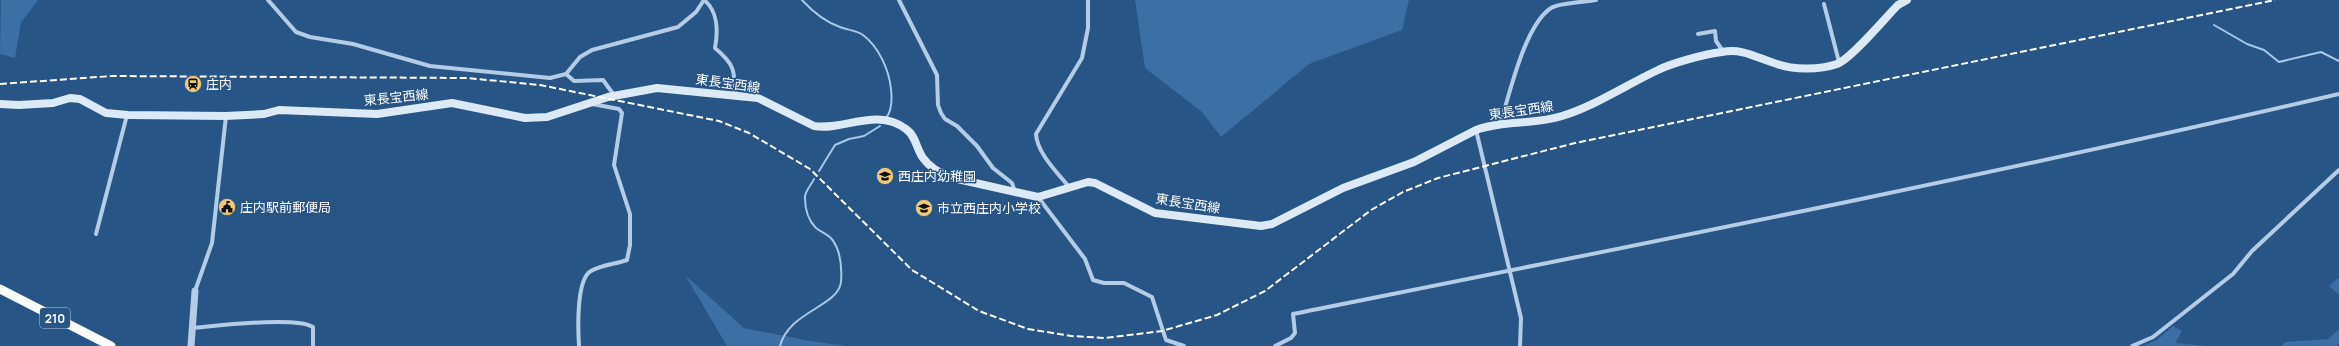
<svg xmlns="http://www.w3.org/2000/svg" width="2339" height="346" viewBox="0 0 2339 346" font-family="Manrope,'Noto Sans JP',sans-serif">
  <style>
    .green { fill: #3c6fa3 }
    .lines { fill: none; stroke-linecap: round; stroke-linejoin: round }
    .stream { stroke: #a7c8e8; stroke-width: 2 }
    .minor { stroke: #b3cde8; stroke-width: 4 }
    .tertiary { stroke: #b3cde8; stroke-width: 7 }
    .secondary { stroke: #dce9f7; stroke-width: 8 }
    .trunk { stroke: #fafcfe; stroke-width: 9 }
    .rail { stroke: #fff; stroke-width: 2; stroke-dasharray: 7 3; stroke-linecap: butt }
    .labels { text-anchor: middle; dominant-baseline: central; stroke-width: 3; stroke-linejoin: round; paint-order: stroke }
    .shield { fill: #275586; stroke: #beccdb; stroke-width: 1 }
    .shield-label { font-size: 12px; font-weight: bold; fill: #fff }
    .street-label { font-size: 13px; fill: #fff; stroke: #275586 }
    .poi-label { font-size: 13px; fill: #fff; stroke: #275586; text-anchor: start }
  </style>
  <rect width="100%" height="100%" fill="#275586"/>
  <g class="green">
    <path d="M1,0H38L21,23L15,58L0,54Z"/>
    <path d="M1135,0H1409L1402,30L1309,64L1221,137L1202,112L1145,68Z"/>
    <path d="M685,275L744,328L810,341L846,346H727Z"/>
    <path d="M2339,277V295L2329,286Z"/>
    <path d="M2173,326L2182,331L2175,343L2207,346H2143L2157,340Z"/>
    <path d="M2339,329V344L2336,346H2281L2286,342L2328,339Z"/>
  </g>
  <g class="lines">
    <g class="stream">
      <path d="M802,0C812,11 826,22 840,27C847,30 856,30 863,35C879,47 889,70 891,89C892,98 892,111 886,118"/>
      <path d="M2214,25L2247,44L2264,50L2279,62L2321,52L2339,61"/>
      <path d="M819,171L835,145L849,139L864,136L880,126"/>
      <path d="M780,346C789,311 838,307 841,282C842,268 841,250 831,238C827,234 821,232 816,228C808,220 805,208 805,198C804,192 812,184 814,179"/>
    </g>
    <g class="minor">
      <path d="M268,0L296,32L310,37L353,44L430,66L550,78L566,74L580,57L592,50L678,27L696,12L704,0"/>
      <path d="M704,0C718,11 718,32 715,48C734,64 735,70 735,95"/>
      <path d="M899,0L937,75L938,105L941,113L945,119L957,126L977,146L993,168L1012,183L1015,192"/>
      <path d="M1824,4L1839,62"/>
      <path d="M1698,34L1715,31L1716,41L1723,51"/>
      <path d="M566,74L574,81L603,80L614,95"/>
      <path d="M1500,124C1510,94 1524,26 1551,8C1558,3 1585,2 1596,0"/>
      <path d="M1476,130L1521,318L1520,346"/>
      <path d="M1069,187C1057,172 1037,153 1036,134L1082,58L1088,28V0"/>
      <path d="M1038,197L1085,259L1093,280L1104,283H1124L1152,297L1166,340L1184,346"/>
      <path d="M96,234L127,115"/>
      <path d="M195,291L212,243L226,116"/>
      <path d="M193,328C216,326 296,316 313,327V346"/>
      <path d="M579,346C578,330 576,279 591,271C601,265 616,264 627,260L630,245V214L614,165L622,113L619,109L592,104"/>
      <path d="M1275,346L1291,338L1295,333L1293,314C1642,244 1992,175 2339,94"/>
      <path d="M2132,346L2153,337L2233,274L2252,251L2339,170"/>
    </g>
    <path class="tertiary" d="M191,346L195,291"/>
    <path class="secondary" d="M0,104L19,105L53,103L70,98L80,99L106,113L128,115L226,116L264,114L279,110L377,114L452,103L525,118L547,117L608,97L657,88L758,98L814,126C844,131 876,107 906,129C916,136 916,148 923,158C930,168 941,174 953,178L1038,197L1088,182L1095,183L1155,213L1261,226L1272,224L1343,188L1414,162L1476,130C1503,120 1534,125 1562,116C1595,106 1626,85 1658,70C1672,63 1705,54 1722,52C1743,48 1757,58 1777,64C1793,70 1820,70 1837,64C1851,59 1885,18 1898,5L1907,0"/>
    <path class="trunk" d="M0,289L111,346"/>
    <path class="rail" d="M0,84L112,76L467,78L540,85L719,121L749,133L810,169L912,270L979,311L1028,329L1071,336L1105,338L1162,331L1217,315L1265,291L1371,210L1403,192L1438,178L1575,143L2275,0"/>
  </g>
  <defs>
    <symbol id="station-disc" viewBox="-11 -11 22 22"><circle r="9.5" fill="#f0c978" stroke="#275586"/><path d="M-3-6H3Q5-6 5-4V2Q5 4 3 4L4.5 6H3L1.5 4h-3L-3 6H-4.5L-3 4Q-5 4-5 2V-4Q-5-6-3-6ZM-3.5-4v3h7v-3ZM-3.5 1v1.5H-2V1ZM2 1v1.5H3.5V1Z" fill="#111"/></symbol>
    <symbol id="school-disc" viewBox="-11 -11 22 22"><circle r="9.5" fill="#f0c978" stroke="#275586"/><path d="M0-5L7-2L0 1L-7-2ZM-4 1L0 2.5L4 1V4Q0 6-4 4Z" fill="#111"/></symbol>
    <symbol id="civic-disc" viewBox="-11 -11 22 22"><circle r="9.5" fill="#f0c978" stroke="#275586"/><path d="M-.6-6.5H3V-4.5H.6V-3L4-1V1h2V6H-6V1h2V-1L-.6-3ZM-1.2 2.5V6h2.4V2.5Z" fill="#111"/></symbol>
  </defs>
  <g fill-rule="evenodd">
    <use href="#station-disc" x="183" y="74" width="20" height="20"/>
    <use href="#school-disc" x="875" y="166" width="20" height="20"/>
    <use href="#civic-disc" x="217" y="197" width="20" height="20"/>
    <use href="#school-disc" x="914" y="198" width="20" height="20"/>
  </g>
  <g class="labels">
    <rect class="shield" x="40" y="308" width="30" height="20" rx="3"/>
    <g class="shield-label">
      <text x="55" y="318">210</text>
    </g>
    <g class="street-label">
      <text transform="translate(728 83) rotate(8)">東長宝西線</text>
      <text transform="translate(396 97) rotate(-6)">東長宝西線</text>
      <text transform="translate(1521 110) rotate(-8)">東長宝西線</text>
      <text transform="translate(1188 203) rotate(9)">東長宝西線</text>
    </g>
    <g class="poi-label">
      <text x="206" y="84">庄内</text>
      <text x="898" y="176">西庄内幼稚園</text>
      <text x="240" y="207">庄内駅前郵便局</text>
      <text x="937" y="208">市立西庄内小学校</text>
    </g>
  </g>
</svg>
